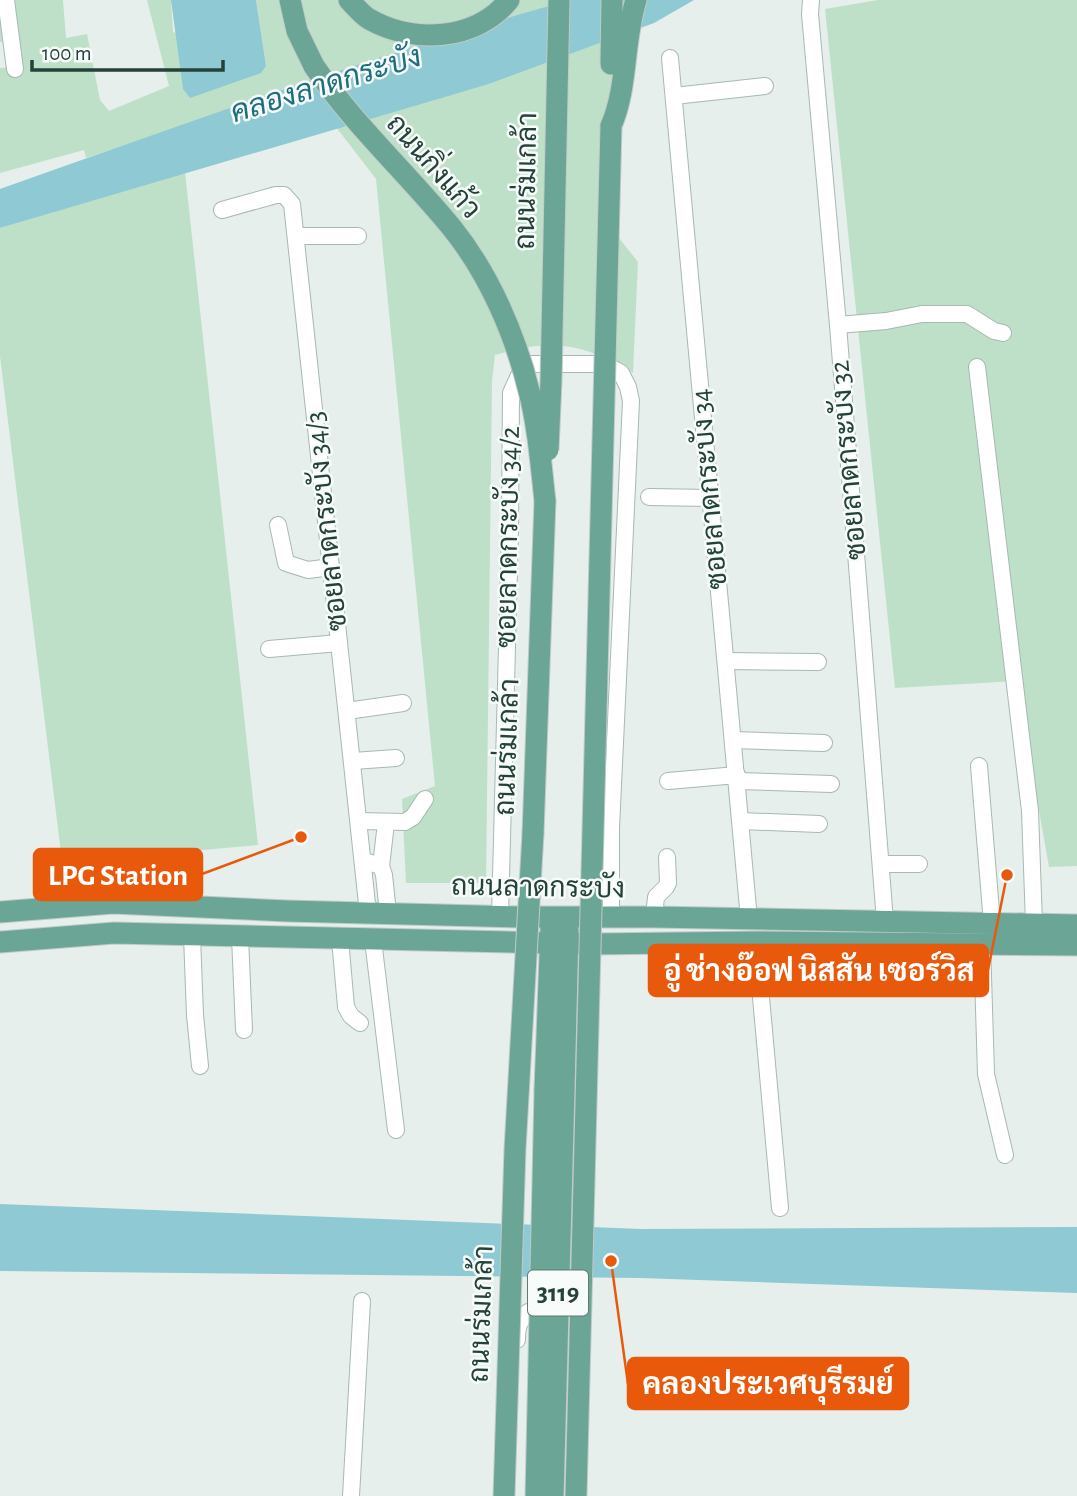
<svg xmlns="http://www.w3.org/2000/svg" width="1077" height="1496" viewBox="0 0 1077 1496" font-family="'Alegreya Sans',Sarabun,sans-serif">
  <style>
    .green { fill: #bfe0c8 }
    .water { fill: #8ec9d4 }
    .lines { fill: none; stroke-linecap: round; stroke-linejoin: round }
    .minor-casing { stroke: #a8b8b2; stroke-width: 18 }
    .primary-casing { stroke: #c2cac8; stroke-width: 23 }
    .minor { stroke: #fff; stroke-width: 16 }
    .primary { stroke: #6aa596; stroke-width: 21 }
    .primary-bridge-casing { stroke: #c2cac8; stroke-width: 23; stroke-linecap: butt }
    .primary-bridge { stroke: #6aa596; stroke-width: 21 }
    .labels { text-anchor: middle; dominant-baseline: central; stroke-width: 5; stroke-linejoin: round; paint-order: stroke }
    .shield { fill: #f7fbf9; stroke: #637a73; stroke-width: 2 }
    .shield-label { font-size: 26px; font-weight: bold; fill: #24423a }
    .street-label { font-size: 28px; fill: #24423a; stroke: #f7fbf9 }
    .water-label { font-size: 30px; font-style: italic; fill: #1c6f80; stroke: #f7fbf9 }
    .leader { fill: none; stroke: #e8590c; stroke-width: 2.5 }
    .callout-dot { fill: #e8590c; stroke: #f7fbf9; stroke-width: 2.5 }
    .callout { fill: #e8590c; stroke: #e8590c; stroke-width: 2.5 }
    .callout-label { font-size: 30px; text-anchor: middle; font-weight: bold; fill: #fff }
  </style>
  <rect width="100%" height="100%" fill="#e6efeb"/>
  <g class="green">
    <path d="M0,0H63L66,38L87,34L100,100L109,111L169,86L147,0H171L173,32L266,66L256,0H570L501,20L86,158L84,150L0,173V68L11,67L9,41L0,42Z"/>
    <path d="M878,0H1077V866L1049,867L1016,681L895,688L825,9Z"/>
    <path d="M640,28L611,126L608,224L638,262L633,373C582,343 553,338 495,355L492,381L486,883H406L402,799L435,786L376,179L336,127L489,84Z"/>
    <path d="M185,172L258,845L180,852L178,880L64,878L0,356V228Z"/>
  </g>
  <g class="water">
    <path d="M171,0H256L266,66L261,73L190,98L183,89Z"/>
    <path d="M570,0H694L654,23L489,84L0,228V189C189,122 377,54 570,0Z"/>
    <path d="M0,1204L641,1229L1077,1227V1293L641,1278L0,1271Z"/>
  </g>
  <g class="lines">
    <defs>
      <g id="minor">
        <path d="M6,0L15,69"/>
        <path d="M811,0L810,14L838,325L885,921"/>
        <path d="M670,58L749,919"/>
        <path d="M674,96L765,86"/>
        <path d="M222,210L276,195H284L292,204L368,913"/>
        <path d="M296,236H358"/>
        <path d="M838,325L886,321L922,314H967L994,331L1003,333"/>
        <path d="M977,367L1030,811L1034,924"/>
        <path d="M649,497L711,498"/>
        <path d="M278,525L286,563L308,570L331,567"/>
        <path d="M269,649L339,643"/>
        <path d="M726,661L818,662"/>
        <path d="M347,711L403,703"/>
        <path d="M734,740L824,743"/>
        <path d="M353,761L396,758"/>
        <path d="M979,766L992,923"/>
        <path d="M668,781L737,775"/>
        <path d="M738,781L831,784"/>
        <path d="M359,821L405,822L413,817L425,799"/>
        <path d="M741,821L819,824"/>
        <path d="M364,861L381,866L384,875L388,913"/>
        <path d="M882,864H919"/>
        <path d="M381,866L386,823"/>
        <path d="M500,916L510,531L511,393L521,371L532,364H596L612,368L621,373L628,387L631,401L611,828V916"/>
        <path d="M654,917L656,897L666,887L668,883L667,857"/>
        <path d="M192,936L195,1015L200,1066"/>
        <path d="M240,937L244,1030"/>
        <path d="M340,939L346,1007L351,1016L360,1023"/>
        <path d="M373,940L396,1130"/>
        <path d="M756,942L780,1208"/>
        <path d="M982,943L986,1074L1005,1155"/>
        <path d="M517,1340C517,1328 519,1320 528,1312H551"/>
        <path d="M351,1496L362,1301"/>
      </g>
      <g id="primary">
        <path d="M290,0L297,31L314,66"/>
        <path d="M349,0C355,6 361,14 369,19C413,44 476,41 509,0"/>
        <path d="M611,64L612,0"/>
        <path d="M611,126C628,87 623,41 636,0"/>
        <path d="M533,833L545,501"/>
        <path d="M0,912L113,903L287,911L521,917H654L1077,925"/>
        <path d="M0,942L114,933L592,944L756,942L1077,945"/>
        <path d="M545,1090L551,928"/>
        <path d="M564,1090L568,930"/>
      </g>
    </defs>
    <use href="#minor" class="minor-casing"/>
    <use href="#primary" class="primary-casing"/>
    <use href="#minor" class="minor"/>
    <use href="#primary" class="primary"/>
    <defs>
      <g id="primary-bridge">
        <path d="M314,66C354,125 407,173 452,228C489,274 515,334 529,391C538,426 541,465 545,501"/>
        <path d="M548,450L551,381L559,0"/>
        <path d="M504,1496L515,1149L533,833"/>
        <path d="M536,1496L545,1090"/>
        <path d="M553,1496L564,1090"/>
        <path d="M576,1496L611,126"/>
      </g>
    </defs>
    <use href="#primary-bridge" class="primary-bridge-casing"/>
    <use href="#primary-bridge" class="primary-bridge"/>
  </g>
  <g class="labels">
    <rect class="shield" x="528" y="1270.5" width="60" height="45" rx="5"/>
    <g class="shield-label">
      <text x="558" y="1293">3119</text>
    </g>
    <g class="street-label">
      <text transform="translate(433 167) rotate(49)">ถนนกิ่งแก้ว</text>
      <text transform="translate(527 181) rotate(-89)">ถนนร่มเกล้า</text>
      <text transform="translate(849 460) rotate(-95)">ซอยลาดกระบัง 32</text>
      <text transform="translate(710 489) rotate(-95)">ซอยลาดกระบัง 34</text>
      <text transform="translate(327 521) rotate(-96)">ซอยลาดกระบัง 34/3</text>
      <text transform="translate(509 537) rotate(-89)">ซอยลาดกระบัง 34/2</text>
      <text transform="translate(508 747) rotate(-88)">ถนนร่มเกล้า</text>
      <text transform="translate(538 888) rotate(1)">ถนนลาดกระบัง</text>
      <text transform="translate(482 1314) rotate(-88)">ถนนร่มเกล้า</text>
    </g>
    <g class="water-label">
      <text transform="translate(326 85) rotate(-17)">คลองลาดกระบัง</text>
    </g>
  </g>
  <path class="leader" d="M301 837L202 874M1007 875L988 970M611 1261L628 1384"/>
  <g class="callout-dot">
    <circle cx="301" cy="837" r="7"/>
    <circle cx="1007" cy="875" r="7"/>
    <circle cx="611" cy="1261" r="7"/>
  </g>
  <g class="callout">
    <rect x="34" y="849" width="168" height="51" rx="7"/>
    <rect x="649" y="945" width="339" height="51" rx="7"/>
    <rect x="628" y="1358" width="280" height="51" rx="7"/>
  </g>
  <g class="callout-label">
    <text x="118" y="885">LPG Station</text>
    <text x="819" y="981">อู่ ช่างอ๊อฟ นิสสัน เซอร์วิส</text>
    <text x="768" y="1394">คลองประเวศบุรีรมย์</text>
  </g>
  <path d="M32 60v10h191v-10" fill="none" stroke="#24423a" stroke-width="3.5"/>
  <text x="42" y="60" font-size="21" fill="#24423a" stroke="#f7fbf9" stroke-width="5" paint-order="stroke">100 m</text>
</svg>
